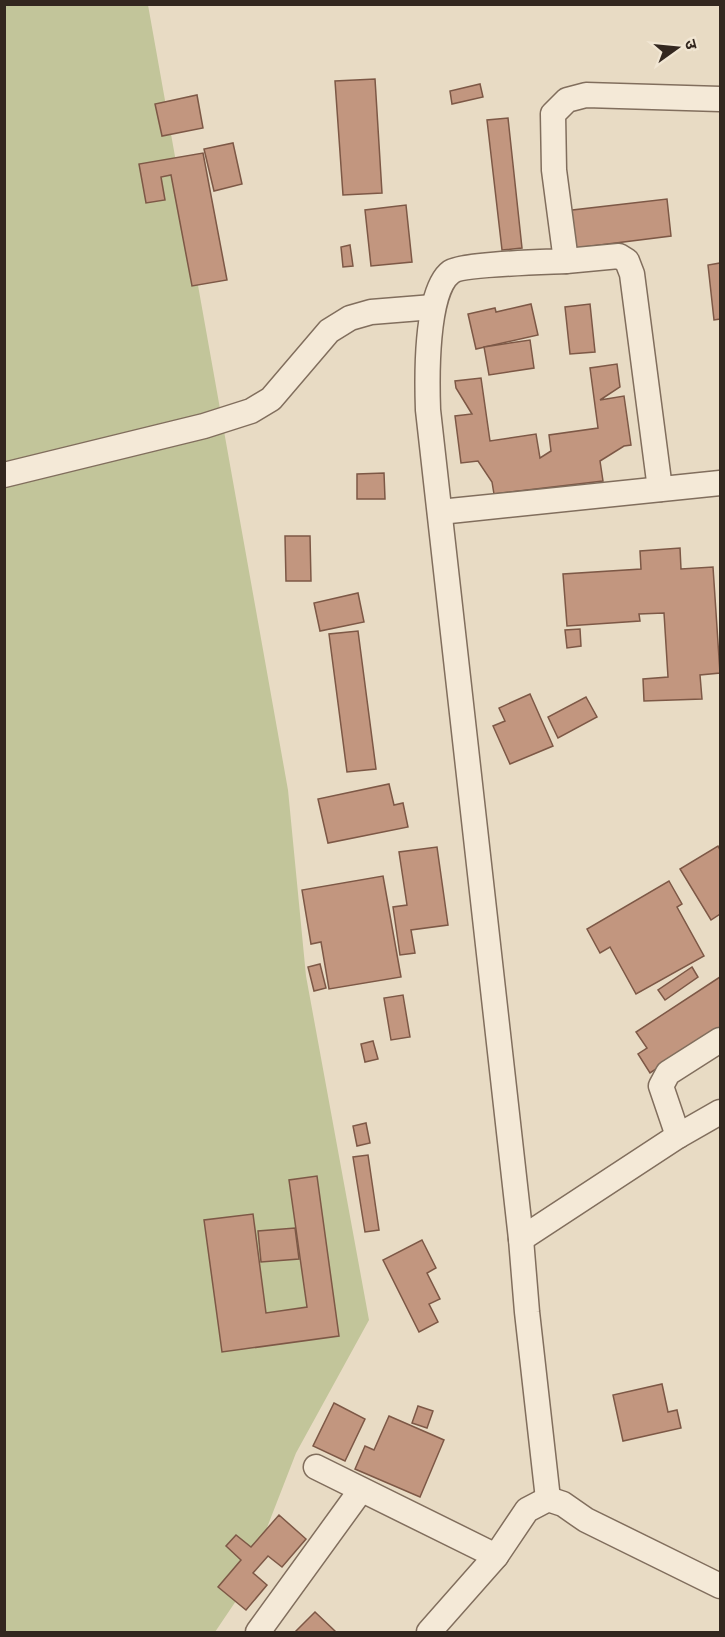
<svg xmlns="http://www.w3.org/2000/svg" width="725" height="1637" viewBox="0 0 725 1637" font-family="'Zilla Slab','Noto Sans Devanagari',serif">
  <style>
    .green { fill: #c2c59a }
    .building { fill: #c2967f; stroke: #7d5846; stroke-width: 1.5 }
    .lines { fill: none; stroke-linecap: round; stroke-linejoin: round }
    .minor-casing { stroke: #816e5d; stroke-width: 27 }
    .minor { stroke: #f4e9d7; stroke-width: 24 }
  </style>
  <rect width="100%" height="100%" fill="#e8dbc4"/>
  <path class="green" d="M5,5H148L288,790L306,976L369,1320L296,1453L242,1592L215,1632H5Z"/>
  <g class="building">
    <path d="M375,79L382,193L343,195L335,81Z"/>
    <path d="M480,84L483,97L452,104L450,91Z"/>
    <path d="M197,95L203,128L162,136L155,104Z"/>
    <path d="M508,118L522,248L502,250L487,120Z"/>
    <path d="M233,143L242,184L214,191L204,149Z"/>
    <path d="M203,153L227,280L192,286L171,175L161,177L165,200L146,203L139,164Z"/>
    <path d="M667,199L671,236L568,249L564,211Z"/>
    <path d="M406,205L412,262L371,266L365,210Z"/>
    <path d="M350,245L353,266L343,267L341,247Z"/>
    <path d="M720,263V319L714,320L708,265Z"/>
    <path d="M531,304L538,335L476,349L468,314L495,308L496,312Z"/>
    <path d="M590,304L595,352L570,354L565,307Z"/>
    <path d="M530,340L534,368L489,375L484,347Z"/>
    <path d="M617,364L620,387L600,400L624,396L631,445L624,446L600,461L603,481L494,494L492,482L478,461L461,463L455,416L472,414L456,388L455,381L481,378L490,441L536,434L540,458L551,451L549,435L598,428L590,368Z"/>
    <path d="M384,473L385,499H357V474Z"/>
    <path d="M285,536H310L311,581H286Z"/>
    <path d="M680,548L681,569L713,567L720,673L700,675L702,699L644,701L643,679L668,677L664,613L639,614L640,621L567,626L563,574L641,569L640,551Z"/>
    <path d="M358,593L364,622L320,631L314,603Z"/>
    <path d="M580,629L581,646L567,648L565,630Z"/>
    <path d="M358,631L376,769L347,772L329,634Z"/>
    <path d="M530,694L553,746L510,764L493,726L505,721L499,708Z"/>
    <path d="M586,697L597,717L558,738L548,717Z"/>
    <path d="M389,784L394,805L403,803L408,827L328,843L318,799Z"/>
    <path d="M718,846L720,850V914L711,920L680,869Z"/>
    <path d="M437,847L448,925L411,930L415,953L400,955L393,907L407,905L399,852Z"/>
    <path d="M383,876L401,977L329,989L321,942L311,944L302,890Z"/>
    <path d="M669,881L682,904L677,907L704,956L636,994L610,947L600,953L587,929Z"/>
    <path d="M320,964L326,988L314,991L308,967Z"/>
    <path d="M692,967L698,977L665,1000L658,990Z"/>
    <path d="M720,977V1031L718,1028L650,1073L638,1054L647,1048L636,1032Z"/>
    <path d="M403,995L410,1037L391,1040L384,998Z"/>
    <path d="M373,1041L378,1059L365,1062L361,1044Z"/>
    <path d="M366,1123L370,1143L357,1146L353,1126Z"/>
    <path d="M368,1155L379,1230L365,1232L353,1157Z"/>
    <path d="M317,1176L339,1336L222,1352L204,1220L253,1214L266,1313L307,1307L289,1180Z"/>
    <path d="M295,1228L299,1259L261,1262L258,1231Z"/>
    <path d="M422,1240L436,1268L427,1273L440,1299L429,1304L438,1322L419,1332L383,1260Z"/>
    <path d="M662,1384L668,1412L677,1410L681,1428L623,1441L613,1395Z"/>
    <path d="M334,1403L365,1419L345,1461L313,1446Z"/>
    <path d="M418,1406L433,1411L427,1428L412,1423Z"/>
    <path d="M389,1416L444,1440L420,1497L355,1469L365,1446L374,1450Z"/>
    <path d="M279,1515L306,1539L282,1567L268,1556L253,1573L267,1585L246,1610L218,1587L241,1560L226,1546L236,1535L251,1547Z"/>
    <path d="M315,1612L336,1632H295Z"/>
  </g>
  <g class="lines">
    <defs>
      <g id="minor">
        <path d="M566,261L619,256L627,261L632,274L660,489"/>
        <path d="M4,475L204,426L251,411L271,399L329,331L350,318L371,312L433,307"/>
        <path d="M440,512L720,483"/>
        <path d="M678,1136L661,1086L668,1073L720,1040"/>
        <path d="M521,1239L678,1136L720,1112"/>
        <path d="M316,1467L496,1556"/>
        <path d="M548,1499L527,1312L521,1239L428,410C427,381 425,291 451,272C462,264 547,262 566,261L554,170L553,114L567,100L586,95L720,99"/>
        <path d="M258,1632L361,1490"/>
        <path d="M429,1632L496,1556L527,1510L548,1499L563,1504L586,1520L720,1586"/>
      </g>
    </defs>
    <use href="#minor" class="minor-casing"/>
    <use href="#minor" class="minor"/>
  </g>
  <rect width="725" height="1637" fill="none" stroke="#33271f" stroke-width="12"/>
  <g transform="translate(677 48) rotate(75)" stroke="#f1e6d3" stroke-width="4.5" paint-order="stroke">
  <path d="M0-4.5L10 22L0 15L-10 22Z" fill="#33271f"/>
  <text y="-9" font-size="16" font-weight="bold" text-anchor="middle" fill="#33271f">उ</text>
  </g>
</svg>
